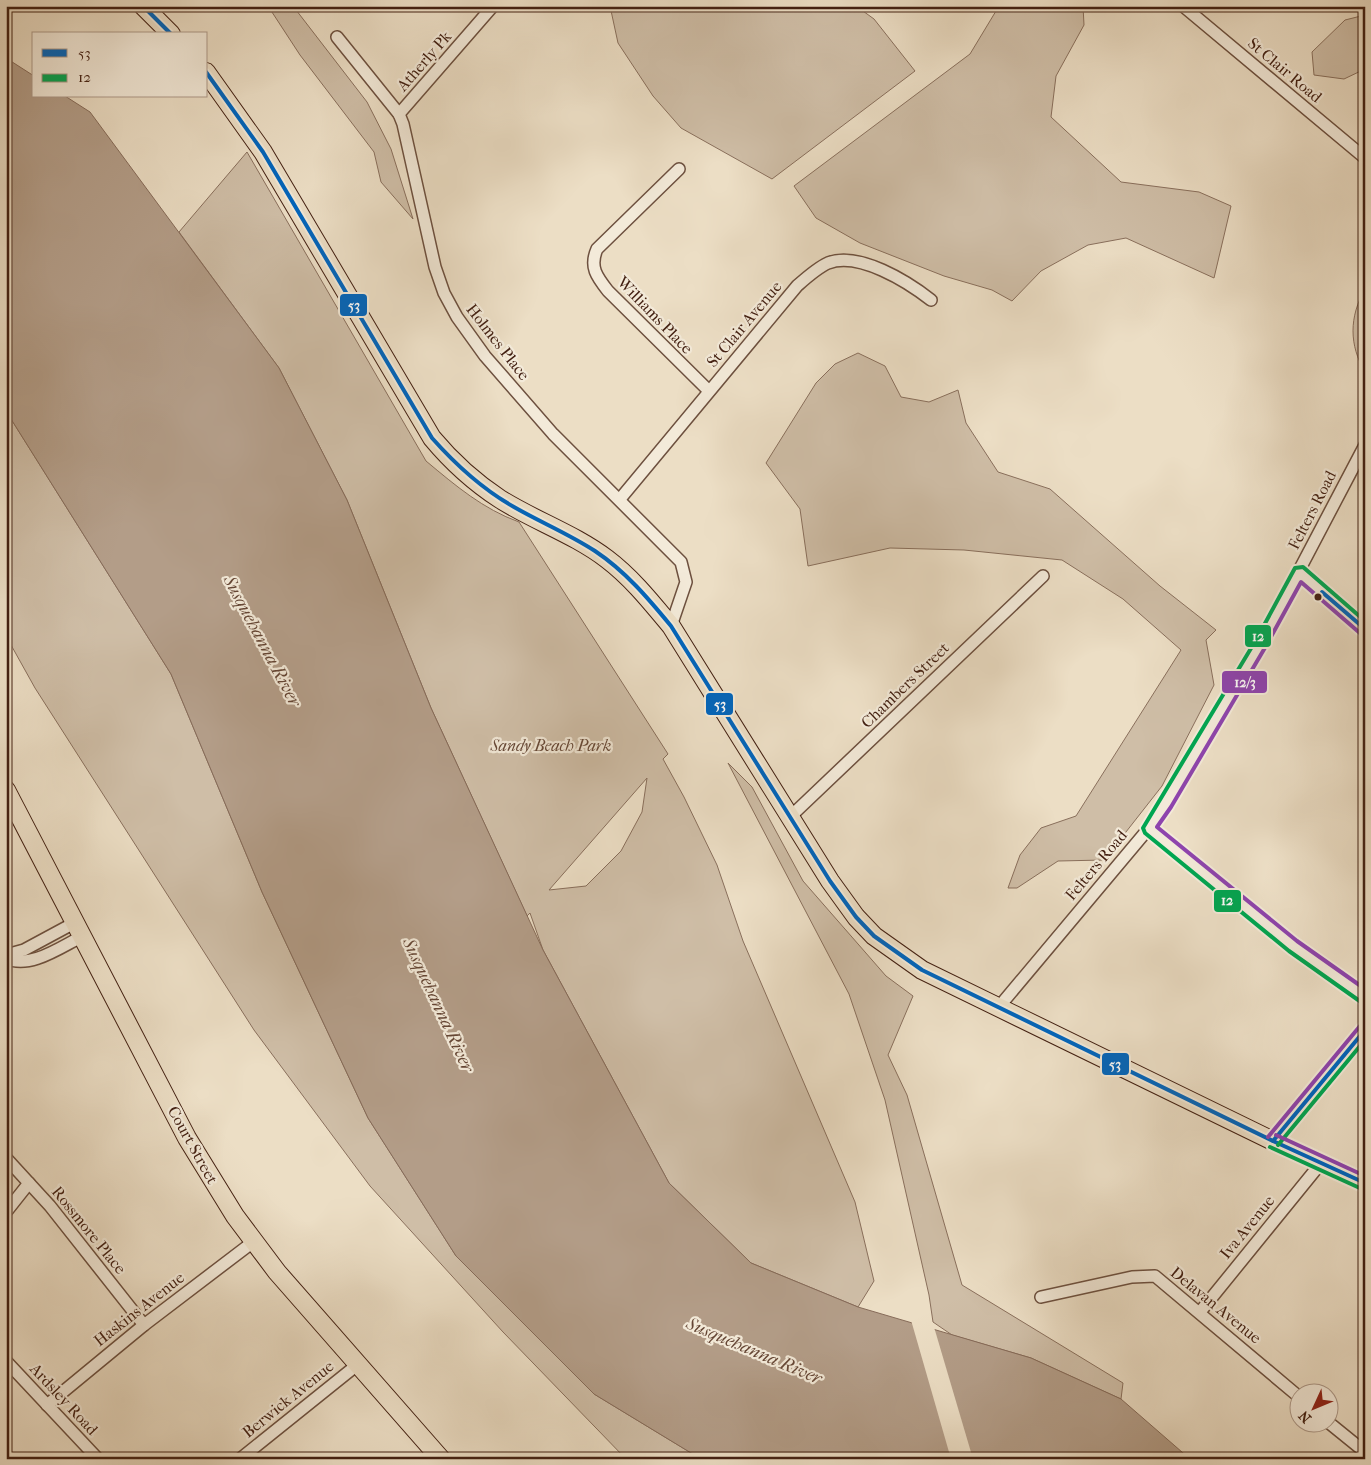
<svg xmlns="http://www.w3.org/2000/svg" width="1371" height="1465" viewBox="0 0 1371 1465" font-family="'IM FELL French Canon',serif">
  <style>
    .green { fill: #cfbea7; stroke: #896f5c; fill-rule: evenodd }
    .water { fill: #b39d88; stroke: #866b59 }
    .pier { fill: #ecdec5 }
    .lines { fill: none; stroke-linecap: round; stroke-linejoin: round }
    .street-casing { stroke: #6d503f; stroke-width: 14 }
    .primary-casing { stroke: #432012; stroke-width: 20 }
    .street { stroke: #f3ead9; stroke-width: 11 }
    .primary { stroke: #ecdec5; stroke-width: 18 }
    .bus-1-casing { stroke: #f3ead9; stroke-width: 8 }
    .bus-2-casing { stroke: #f3ead9; stroke-width: 8 }
    .bus-3-casing { stroke: #f3ead9; stroke-width: 8 }
    .bus-1 { stroke: #0065bd; stroke-width: 4 }
    .bus-2 { stroke: #00a651; stroke-width: 4 }
    .bus-3 { stroke: #8e44ad; stroke-width: 4 }
    .bus-dot { fill: #432012; stroke: #f3ead9; stroke-width: 2 }
    .labels { text-anchor: middle; dominant-baseline: central; stroke-width: 4.5; stroke-linejoin: round; paint-order: stroke }
    .street-label { font-size: 16px; fill: #432012; stroke: #f3ead9 }
    .park-label { font-size: 16px; font-style: italic; fill: #664837; stroke: #f3ead9 }
    .water-label { font-size: 18px; font-style: italic; fill: #654635; stroke: #f3ead9 }
    .line-badge { stroke: #f3ead9; stroke-width: 2 }
    .badge-label { font-size: 14px; text-anchor: middle; font-weight: bold; fill: #fff }
  </style>
  <rect width="100%" height="100%" fill="#ecdec5"/>
  <filter id="stains"><feTurbulence type="fractalNoise" baseFrequency=".004" numOctaves="4"/><feColorMatrix values="0 0 0 0 .2 0 0 0 0 .09 0 0 0 0 .02 0 0 0 .5 -.17"/></filter>
  <radialGradient id="worn" r=".72"><stop offset=".6" stop-color="#630" stop-opacity="0"/><stop offset="1" stop-color="#630" stop-opacity=".3"/></radialGradient>
  <g class="green">
    <path d="M268,6H293L367,102L391,149L413,219L381,182L374,152L300,55Z"/>
    <path d="M610,6H856L874,19L915,71L772,179L681,128L653,96L618,43Z"/>
    <path d="M999,6H1083L1084,25L1056,76L1051,117L1121,182L1199,192L1231,206L1214,278L1126,238L1088,245L1041,271L1012,301L992,290L944,276L860,243L816,218L794,186L970,54Z"/>
    <path d="M1365,15V69L1344,79L1314,75L1312,52L1345,20Z"/>
    <path d="M247,152L426,461C456,486 483,509 519,522L668,754L663,759L684,797L717,865L743,941L855,1202L874,1281L858,1307L751,1263L669,1183L543,950L530,913L527,916L431,708L347,500L279,368L179,232ZM647,778L642,812L621,851L586,886L549,890Z"/>
    <path d="M1365,289V372C1349,345 1349,317 1365,289Z"/>
    <path d="M858,353L885,366L901,397L929,402L958,390L966,423L998,472L1050,489L1160,586L1216,630L1206,640L1214,685L1162,786L1104,860L1058,861L1017,888H1008L1020,855L1041,828L1076,816L1181,650L1123,599L1062,560L964,550L890,548L808,566L800,509L766,463L816,383L835,364Z"/>
    <path d="M6,411L171,674L262,892L368,1118L456,1256L594,1394L701,1459H626L503,1332L370,1186L254,1030L35,688L6,636Z"/>
    <path d="M728,763L752,787L803,881L886,976L913,996L888,1055L907,1095L962,1285L1123,1383L1121,1399L1031,1358L952,1335L933,1322L929,1295L885,1100L849,994Z"/>
  </g>
  <path class="water" d="M6,58L34,76V96H65L90,112L279,368L347,500L431,708L543,950L669,1183L751,1263L858,1307L1031,1358L1121,1399L1190,1459H701L594,1394L456,1256L368,1118L262,892L171,674L6,411Z"/>
  <path class="pier" d="M911,1320L934,1327L973,1459H951Z"/>
  <g class="lines">
    <defs>
      <g id="street">
        <path d="M1183,6L1365,158"/>
        <path d="M337,37L399,114L403,124L435,267L444,293L457,317L485,356L553,434L681,562L686,582L671,626"/>
        <path d="M399,114L493,6"/>
        <path d="M679,169L597,249C589,267 597,277 608,291L709,391"/>
        <path d="M620,499L797,286C806,278 817,268 828,263C859,251 908,282 931,300"/>
        <path d="M1299,572L1365,629"/>
        <path d="M790,817L1043,576"/>
        <path d="M1149,828L1293,946L1365,997"/>
        <path d="M6,955L24,950L76,922"/>
        <path d="M6,958C30,970 62,946 83,936"/>
        <path d="M998,1008L1149,828L1166,804L1261,643L1365,445"/>
        <path d="M1273,1141L1365,1030"/>
        <path d="M6,1158L50,1206L144,1325"/>
        <path d="M6,1212L29,1183"/>
        <path d="M1041,1297L1132,1277L1155,1276L1298,1396"/>
        <path d="M1200,1312L1321,1163"/>
        <path d="M6,1361L98,1459"/>
        <path d="M47,1405L144,1325L253,1242"/>
        <path d="M1328,1422L1365,1452"/>
        <path d="M240,1459L357,1365"/>
      </g>
      <g id="primary">
        <path d="M143,6L171,34"/>
        <path d="M206,72L263,152L432,438C452,462 474,482 500,499C535,521 574,534 607,559C632,578 651,602 671,626L830,881L856,917L874,936L922,970L1273,1141L1365,1183"/>
        <path d="M6,790L187,1138L235,1216L277,1272L441,1459"/>
      </g>
    </defs>
    <use href="#street" class="street-casing"/>
    <use href="#primary" class="primary-casing"/>
    <use href="#street" class="street"/>
    <use href="#primary" class="primary"/>
    <defs>
      <g id="bus-1">
        <path d="M143,6L171,34"/>
        <path d="M206,72L263,152L432,438C456,465 482,489 514,507C540,522 569,534 595,551C625,571 648,598 671,626L830,881L856,917L874,936L922,970L1273,1141L1365,1183"/>
        <path d="M1322,592L1365,629"/>
        <path d="M1273,1141L1365,1030"/>
      </g>
      <g id="bus-2">
        <path d="M1361,1002L1289,951L1145,833L1143,828L1256,640L1295,568L1303,567L1365,621"/>
        <path d="M1278,1145L1365,1040"/>
        <path d="M1270,1147L1362,1189"/>
      </g>
      <g id="bus-3">
        <path d="M1361,634L1301,582L1266,646L1171,807L1157,827L1297,941L1365,989"/>
        <path d="M1276,1135L1365,1176"/>
        <path d="M1268,1137L1360,1026"/>
      </g>
    </defs>
    <use href="#bus-1" class="bus-1-casing"/>
    <use href="#bus-2" class="bus-2-casing"/>
    <use href="#bus-3" class="bus-3-casing"/>
    <use href="#bus-1" class="bus-1"/>
    <use href="#bus-2" class="bus-2"/>
    <use href="#bus-3" class="bus-3"/>
  </g>
  <circle class="bus-dot" cx="1318" cy="597" r="4.5"/>
  <g class="labels">
    <g class="street-label">
      <text transform="translate(424 61) rotate(-49)">Atherly Pk</text>
      <text transform="translate(1285 70) rotate(40)">St Clair Road</text>
      <text transform="translate(655 315) rotate(46)">Williams Place</text>
      <text transform="translate(744 324) rotate(-50)">St Clair Avenue</text>
      <text transform="translate(498 342) rotate(52)">Holmes Place</text>
      <text transform="translate(1312 510) rotate(-63)">Felters Road</text>
      <text transform="translate(905 685) rotate(-44)">Chambers Street</text>
      <text transform="translate(1096 865) rotate(-50)">Felters Road</text>
      <text transform="translate(193 1145) rotate(61)">Court Street</text>
      <text transform="translate(1247 1227) rotate(-51)">Iva Avenue</text>
      <text transform="translate(89 1230) rotate(51)">Rossmore Place</text>
      <text transform="translate(1216 1305) rotate(39)">Delavan Avenue</text>
      <text transform="translate(139 1309) rotate(-38)">Haskins Avenue</text>
      <text transform="translate(64 1399) rotate(47)">Ardsley Road</text>
      <text transform="translate(288 1399) rotate(-39)">Berwick Avenue</text>
    </g>
    <g class="park-label">
      <text x="551" y="745">Sandy Beach Park</text>
    </g>
    <g class="water-label">
      <text transform="translate(262 641) rotate(62)">Susquehanna River</text>
      <text transform="translate(438 1005) rotate(65)">Susquehanna River</text>
      <text transform="translate(754 1351) rotate(23)">Susquehanna River</text>
    </g>
  </g>
  <g class="line-badge">
    <rect x="339" y="293" width="29" height="24" rx="5" fill="#0065bd"/>
    <rect x="1244" y="624" width="28" height="24" rx="5" fill="#00a651"/>
    <rect x="1221" y="670" width="47" height="24" rx="5" fill="#8e44ad"/>
    <rect x="705" y="692" width="29" height="24" rx="5" fill="#0065bd"/>
    <rect x="1213" y="889" width="29" height="24" rx="5" fill="#00a651"/>
    <rect x="1101" y="1052" width="29" height="24" rx="5" fill="#0065bd"/>
  </g>
  <g class="badge-label">
    <text x="354" y="310">53</text>
    <text x="1258" y="641">12</text>
    <text x="1245" y="687">12/3</text>
    <text x="720" y="709">53</text>
    <text x="1227" y="905">12</text>
    <text x="1115" y="1069">53</text>
  </g>
  <rect width="1371" height="1465" fill="none" stroke="#ecdec5" stroke-width="25"/>
  <rect x="8" y="8" width="1356" height="1450" fill="none" stroke="#432012" stroke-width="2.5"/>
  <rect x="12" y="12" width="1346" height="1440" fill="none" stroke="#432012"/>
  <rect x="32" y="32" width="175" height="65" fill="#f3ead9" stroke="#ad9989"/>
  <rect x="42" y="49" width="25" height="8" fill="#0065bd" stroke="#ad9989"/>
  <text x="78" y="58" font-size="15" fill="#432012">53</text>
  <rect x="42" y="74" width="25" height="8" fill="#00a651" stroke="#ad9989"/>
  <text x="78" y="82" font-size="15" fill="#432012">12</text>
  <g transform="translate(1314 1408) rotate(226)"><circle r="24" fill="#f3ead9" stroke="#ad9989"/>
  <path d="M0-4L9 19L0 12L-9 19Z" fill="#8f2418"/>
  <text y="-8" font-size="14" font-weight="bold" text-anchor="middle" fill="#432012">N</text>
  </g>
  <rect width="100%" height="100%" filter="url(#stains)"/>
  <rect width="100%" height="100%" fill="url(#worn)"/>
</svg>
